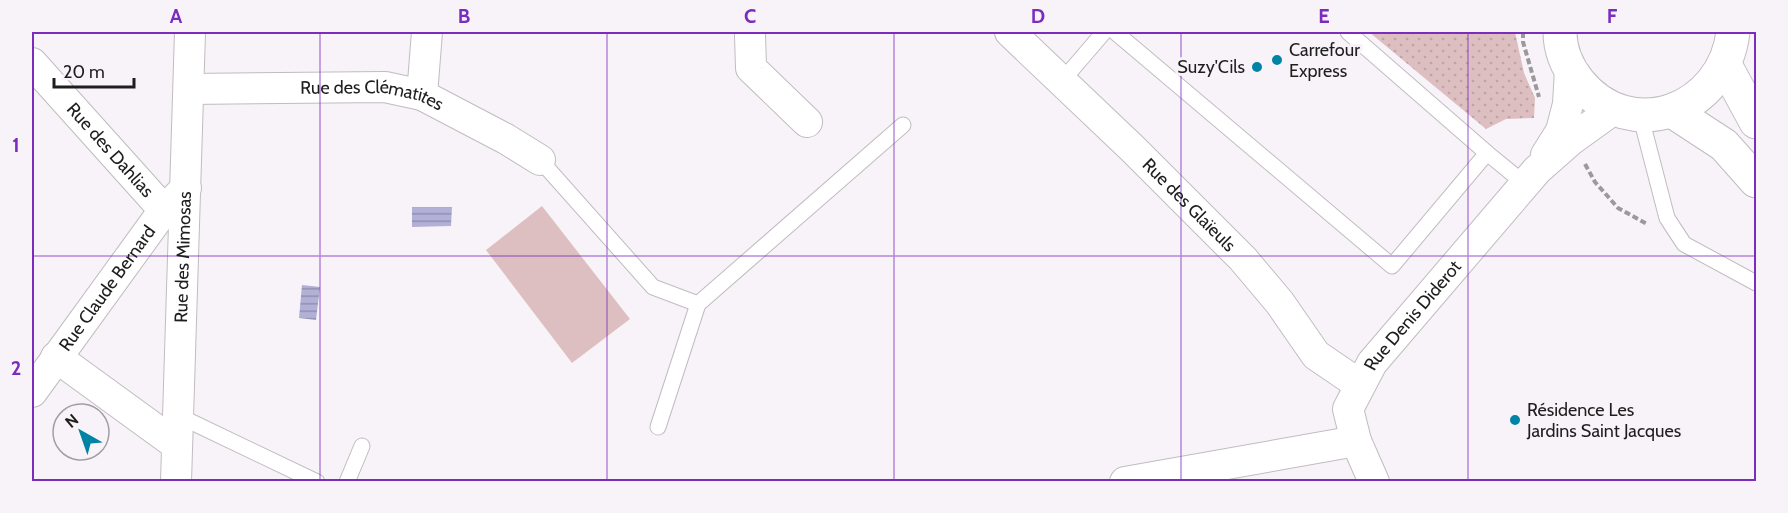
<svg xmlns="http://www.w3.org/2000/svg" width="1788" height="513" viewBox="0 0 1788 513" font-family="Cabin,sans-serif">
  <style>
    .grass { fill: url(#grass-dots) }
    .pitch { fill: #ddbfc1 }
    .water { fill: url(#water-rules) }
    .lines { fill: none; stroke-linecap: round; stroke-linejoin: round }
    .lane-casing { stroke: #c1bcc0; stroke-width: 17 }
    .street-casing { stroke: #c1bcc0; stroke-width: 32 }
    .secondary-casing { stroke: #c1bcc0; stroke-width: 35 }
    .path { stroke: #9c989c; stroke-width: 4; stroke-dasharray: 6 3; stroke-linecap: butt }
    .lane { stroke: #fff; stroke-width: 15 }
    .street { stroke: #fff; stroke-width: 30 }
    .secondary { stroke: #fff; stroke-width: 33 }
    .grid { fill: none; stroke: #7b2cbf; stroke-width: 1.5; stroke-opacity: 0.55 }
    .poi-dot { fill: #0084a6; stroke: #f8f3f8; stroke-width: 2 }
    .labels { text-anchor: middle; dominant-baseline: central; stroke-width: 6; stroke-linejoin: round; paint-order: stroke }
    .poi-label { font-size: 18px; fill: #1f1e1f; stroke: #f8f3f8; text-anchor: start }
    .street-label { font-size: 18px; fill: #1f1e1f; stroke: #f8f3f8 }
    .neatline { fill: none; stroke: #7b2cbf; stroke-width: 2 }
    .grid-label { font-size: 20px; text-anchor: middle; font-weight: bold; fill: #7b2cbf }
  </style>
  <defs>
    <pattern id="grass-dots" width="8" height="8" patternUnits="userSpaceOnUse" patternTransform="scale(1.5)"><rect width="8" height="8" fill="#ddbfc1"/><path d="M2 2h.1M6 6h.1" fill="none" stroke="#bda4a5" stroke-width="1.8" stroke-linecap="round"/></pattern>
    <pattern id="water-rules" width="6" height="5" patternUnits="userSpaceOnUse" patternTransform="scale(1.5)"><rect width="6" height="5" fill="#b2b0d7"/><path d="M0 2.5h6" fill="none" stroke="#908fae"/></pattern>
  </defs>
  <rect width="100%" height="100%" fill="#f8f3f8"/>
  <path class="grass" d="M1369,32H1515L1524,73L1535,98L1534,118L1506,119L1486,129Z"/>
  <path class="pitch" d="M542,206L630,319L572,363L486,250Z"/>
  <g class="water">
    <path d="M412,207H452L451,226L412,227Z"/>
    <path d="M302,285L320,287L316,320L299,318Z"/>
  </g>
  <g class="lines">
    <defs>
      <g id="lane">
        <path d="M1115,32L1392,266L1487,153L1348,32"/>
        <path d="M1062,81L1104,32"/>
        <path d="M1640,114L1667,218L1684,244L1756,283"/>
        <path d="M1487,153L1525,184"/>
        <path d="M540,160L653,287L698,304L903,125"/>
        <path d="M179,416L317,482"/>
        <path d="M658,427L698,304"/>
        <path d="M347,482L362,446"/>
      </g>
      <g id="street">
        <path id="s1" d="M1010,32L1133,149L1243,259L1280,303L1316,355L1360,385"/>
        <path d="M750,35L751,68L807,122"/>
        <path id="s2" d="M32,63L164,210"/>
        <path id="s3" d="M189,89L385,87L422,95L506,139L540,160"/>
        <path d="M422,95L427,32"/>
        <path d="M1546,155L1561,131L1568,104L1570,70"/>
        <path d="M56,357L177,445"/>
        <path id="s4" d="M32,392L164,210L186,188"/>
        <path id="s5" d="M176,482L190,32"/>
        <path d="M1125,482L1356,441"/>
        <path id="s6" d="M1374,482L1356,441L1348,409L1372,363L1537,170L1571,140L1614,109"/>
      </g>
      <g id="secondary">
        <path d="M1560,32C1560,51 1567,67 1579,82C1631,146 1724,110 1733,32"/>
        <path d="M1725,65L1756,122"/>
        <path d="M1672,111L1724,145L1756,181"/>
      </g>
    </defs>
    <use href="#lane" class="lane-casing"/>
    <use href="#street" class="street-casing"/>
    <use href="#secondary" class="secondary-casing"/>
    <g class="path">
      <path d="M1523,32V42L1539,97"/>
      <path d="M1585,164L1595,182L1618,208L1647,224"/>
    </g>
    <use href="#lane" class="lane"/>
    <use href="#street" class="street"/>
    <use href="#secondary" class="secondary"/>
  </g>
  <path class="grid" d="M320,32V482M607,32V482M894,32V482M1181,32V482M1468,32V482M32,256H1756"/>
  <g class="poi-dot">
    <circle cx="1277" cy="60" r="6"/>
    <circle cx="1257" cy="67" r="6"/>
    <circle cx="1515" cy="420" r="6"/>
  </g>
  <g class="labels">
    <g class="poi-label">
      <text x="1289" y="50">Carrefour<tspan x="1289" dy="21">Express</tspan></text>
      <text x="1245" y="67" text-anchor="end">Suzy'Cils</text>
      <text x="1527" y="410">Résidence Les<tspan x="1527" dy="21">Jardins Saint Jacques</tspan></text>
    </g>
    <g class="street-label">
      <text stroke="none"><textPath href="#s3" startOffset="184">Rue des Clématites</textPath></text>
      <text stroke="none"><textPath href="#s2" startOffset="117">Rue des Dahlias</textPath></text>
      <text stroke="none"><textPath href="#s1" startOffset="249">Rue des Glaïeuls</textPath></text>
      <text stroke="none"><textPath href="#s5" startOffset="225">Rue des Mimosas</textPath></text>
      <text stroke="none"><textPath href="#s4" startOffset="128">Rue Claude Bernard</textPath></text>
      <text stroke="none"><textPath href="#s6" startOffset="192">Rue Denis Diderot</textPath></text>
    </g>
  </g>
  <rect width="1788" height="513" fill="none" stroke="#f8f3f8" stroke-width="66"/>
  <g transform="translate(81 432) rotate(320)"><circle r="28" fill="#f8f3f8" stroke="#a19ea1" stroke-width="1.5"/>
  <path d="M0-4.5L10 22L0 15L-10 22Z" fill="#0084a6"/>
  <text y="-9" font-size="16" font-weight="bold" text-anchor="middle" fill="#1f1e1f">N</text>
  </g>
  <path d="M54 78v9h80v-9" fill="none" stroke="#1f1e1f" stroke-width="3"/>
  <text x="63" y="78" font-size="18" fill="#1f1e1f" stroke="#f8f3f8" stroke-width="4.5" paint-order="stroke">20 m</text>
  <rect x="33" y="33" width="1722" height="447" class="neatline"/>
  <g class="grid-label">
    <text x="176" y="23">A</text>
    <text x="464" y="23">B</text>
    <text x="750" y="23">C</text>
    <text x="1038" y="23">D</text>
    <text x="1324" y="23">E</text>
    <text x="1612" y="23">F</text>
    <text x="16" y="152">1</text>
    <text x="16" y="375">2</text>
  </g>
</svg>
